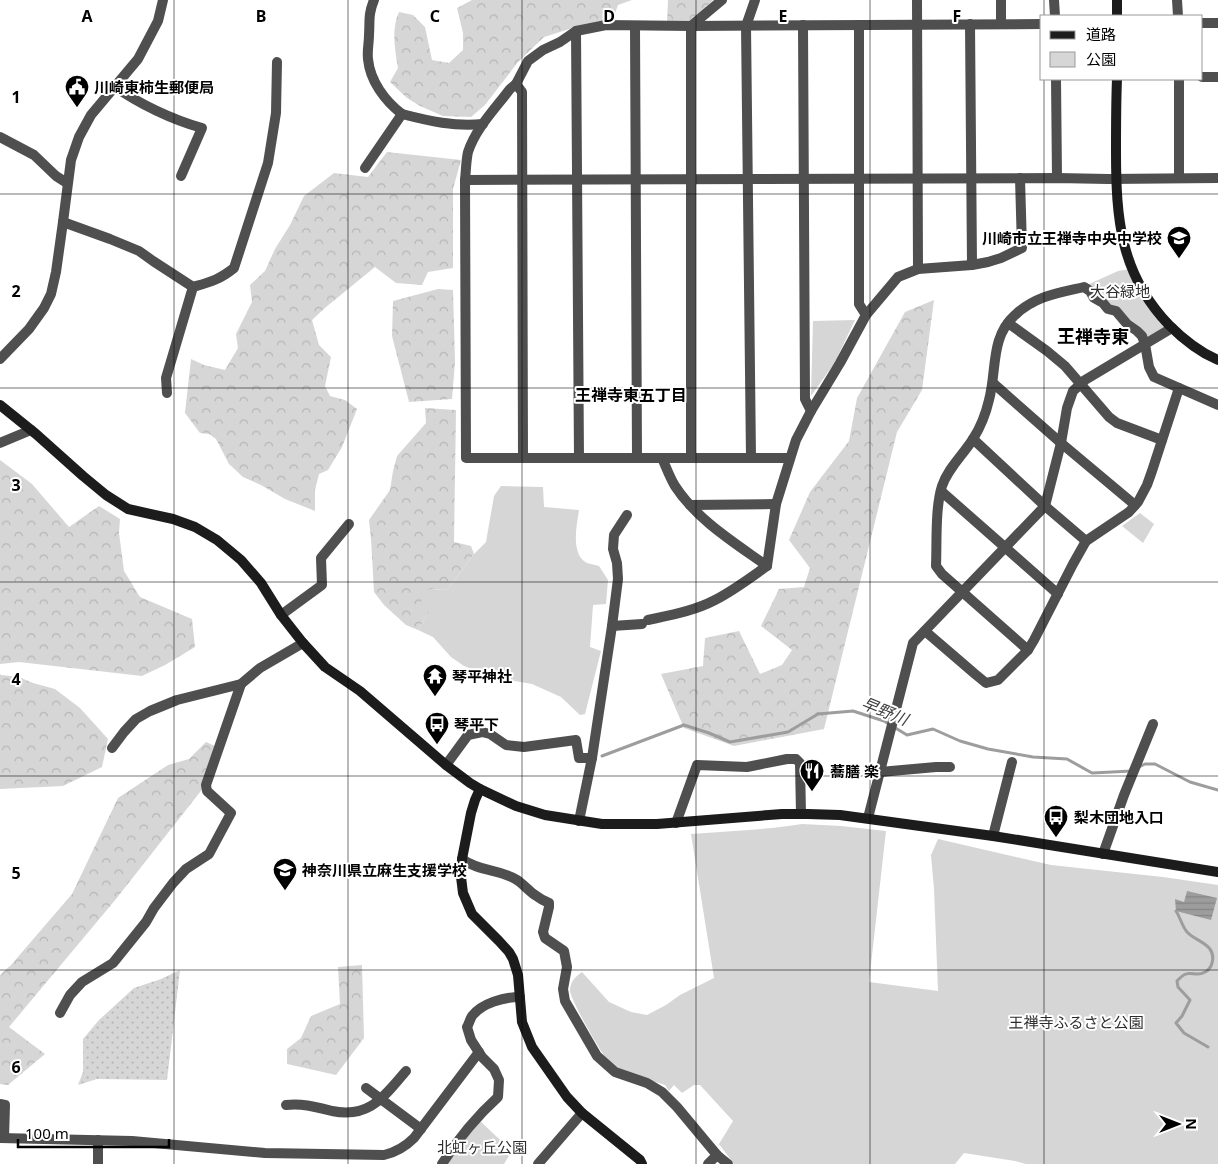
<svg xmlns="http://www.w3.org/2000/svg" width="1218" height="1164" viewBox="0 0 1218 1164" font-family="'Noto Sans','Noto Sans JP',sans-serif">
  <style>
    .grass { fill: url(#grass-dots) }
    .forest { fill: url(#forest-crowns) }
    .park { fill: #d6d6d6 }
    .water { fill: url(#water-rules) }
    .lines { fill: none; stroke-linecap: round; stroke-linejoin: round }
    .stream { stroke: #9d9d9d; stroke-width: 3 }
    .street { stroke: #4f4f4f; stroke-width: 10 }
    .secondary { stroke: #1c1c1c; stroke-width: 10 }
    .grid { fill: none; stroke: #000; stroke-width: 1; stroke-opacity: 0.55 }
    .labels { text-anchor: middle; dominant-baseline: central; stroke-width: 4; stroke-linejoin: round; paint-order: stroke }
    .poi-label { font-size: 15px; font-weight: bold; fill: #000; stroke: #fff; text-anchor: start }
    .park-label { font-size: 15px; fill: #2d2d2d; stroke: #fff }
    .neighbourhood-label { font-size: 16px; font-weight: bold; fill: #000; stroke: #fff }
    .water-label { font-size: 16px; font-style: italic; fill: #3e3e3e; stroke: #fff }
    .quarter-label { font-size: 18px; font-weight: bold; fill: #000; stroke: #fff }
    .grid-label { font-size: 16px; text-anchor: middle; font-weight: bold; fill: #000; stroke: #fff; stroke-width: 4; stroke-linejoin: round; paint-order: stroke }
  </style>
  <defs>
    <pattern id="grass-dots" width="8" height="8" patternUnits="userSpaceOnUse" patternTransform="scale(1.25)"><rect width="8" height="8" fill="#d6d6d6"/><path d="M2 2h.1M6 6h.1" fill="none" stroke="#b6b6b6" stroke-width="1.8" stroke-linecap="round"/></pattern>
    <pattern id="forest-crowns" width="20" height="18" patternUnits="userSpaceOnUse" patternTransform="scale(1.25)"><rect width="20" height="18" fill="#d6d6d6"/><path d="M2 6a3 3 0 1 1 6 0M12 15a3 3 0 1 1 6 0" fill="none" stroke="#b6b6b6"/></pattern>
    <pattern id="water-rules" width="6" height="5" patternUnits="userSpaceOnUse" patternTransform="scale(1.25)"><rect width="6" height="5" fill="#9d9d9d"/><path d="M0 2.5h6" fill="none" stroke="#858585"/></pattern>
  </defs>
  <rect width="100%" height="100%" fill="#fff"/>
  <path class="grass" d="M180,970L167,1080L97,1079L78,1085L83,1072V1039L99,1020L134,988L161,979Z"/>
  <g class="forest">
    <path d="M472,0H632L618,5L613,19L582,25L544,37L518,62L485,105L471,117L443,116L420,106L407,98L390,82L398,68C395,51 391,29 399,12L413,15L425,27L432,60L449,63L463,50V33L457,8Z"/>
    <path d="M668,0H713L691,22L667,23Z"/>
    <path d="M387,152L461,160L453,189V268L428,272L422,285L396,283L375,267L326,307L312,320L319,345L331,357L325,386L330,396L345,400L357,409L342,447L328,470L319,474L315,490V511L285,499L261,485L243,477L229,464L216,439L209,434L200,433L185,413L191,359L204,365L225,370L238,348L236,334L252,302L250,285L265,271L275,249L290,225L304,196L334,173L368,177Z"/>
    <path d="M438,289L453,290L455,362L452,399L409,402L392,336L393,301Z"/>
    <path d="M934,300L922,390L897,432L824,729L734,746L684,728L661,674L703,666L705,638L739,631L760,674L782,665L792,650L761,626L779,589L804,587L810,568L789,540L810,492L849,441L857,398L905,312Z"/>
    <path d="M425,408L456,410L454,542L471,546L474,554L447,590L430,589V610L418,630L406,625L384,605L374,592L371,539L369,520L390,490L393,471L397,456L426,423Z"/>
    <path d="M0,460L32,484L69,527L99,506L120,519L119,533L124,571L140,597L192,619L195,647L165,665L142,676L19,662L0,664Z"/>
    <path d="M0,674L1,675L19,677L33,683L55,689L80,708L108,739L102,767L63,786L0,789Z"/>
    <path d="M206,742L215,746L204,787L116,899L9,1027L45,1054L8,1085L0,1084V975L11,965L72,894L118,798L168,765L189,759Z"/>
    <path d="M362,965L364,1038L336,1075L287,1064V1049L301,1038L311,1016L340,1004L338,967Z"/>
  </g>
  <g class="park">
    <path d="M1130,269L1169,327L1146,343L1087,285L1118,271Z"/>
    <path d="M855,320L835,362L811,396L813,321Z"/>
    <path d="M501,486L543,487L544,507L579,510C577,525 570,554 587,563C591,564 595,565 599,566L608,580L606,604L593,605L590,647L601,651L585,714L580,715L561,697L532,684L509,680L500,673L489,668L482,673L464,666L451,657L433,637L418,630L430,610L421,603L423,591L430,589L447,590L474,554L486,542L494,496Z"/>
    <path d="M1140,513L1154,524L1143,543L1122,526Z"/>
    <path d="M802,824L841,826L886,831L869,982L938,991L934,889L931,855L938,839L1051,865L1163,877L1218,885V1164H1026L1015,1161L964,1153L955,1164H734L719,1144L733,1121L700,1085H694L682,1093L674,1085L669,1091L665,1085C647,1079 627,1075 611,1064C604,1059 571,1001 570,991C570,982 575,977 582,972L609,1002L631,1012L647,1015L666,1005L680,995L714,978L691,834C728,831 765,830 802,824Z"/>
    <path d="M480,1121L512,1151L504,1164H447Z"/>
  </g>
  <path class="water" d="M1187,891L1217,898L1211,920L1176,911L1175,899L1184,902Z"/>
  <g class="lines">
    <g class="stream">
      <path d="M602,756L684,725L709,733L730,742L788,732L818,714L853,711L884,721L907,735L933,729L960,741L988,749L1033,757L1067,759L1092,773L1132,771"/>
      <path d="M1137,768L1145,764H1155L1190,782L1218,790"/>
      <path d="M1176,911C1180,917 1182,926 1187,932C1196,942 1217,944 1212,963C1211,967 1209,970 1205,972C1194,979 1190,966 1177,981L1178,987L1190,1000L1182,1016L1176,1023L1184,1033L1208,1047"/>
    </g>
    <g class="street">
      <path d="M374,0C368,15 370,20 369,35C369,43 367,51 368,59C370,81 385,101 402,114"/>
      <path d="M917,0L918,269"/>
      <path d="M1054,0L1055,16"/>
      <path d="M1177,0L1178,16"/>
      <path d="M1202,23H1218"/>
      <path d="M970,24L972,265"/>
      <path d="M1001,24V0"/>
      <path d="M803,25L805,399L811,411"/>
      <path d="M859,25V304L866,315"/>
      <path d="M635,26L637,458"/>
      <path d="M691,26V458"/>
      <path d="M691,26L722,0"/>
      <path d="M576,31L579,458"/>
      <path d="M1202,77H1218"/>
      <path d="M1056,79L1057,178"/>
      <path d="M1179,79V177"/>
      <path d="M516,84L522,92L523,458"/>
      <path d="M114,86C139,104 173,120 202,128L181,176"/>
      <path d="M0,137L34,155L56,176L67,183"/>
      <path d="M365,168L402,114C429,121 455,127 483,124"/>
      <path d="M465,180L1057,178L1108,179L1218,178"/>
      <path d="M63,222L110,239L139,251L153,261L193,287"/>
      <path d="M1008,323L1047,351L1065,366L1109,417L1117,423L1162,440"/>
      <path d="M0,359L29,329L44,308L51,294L56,272L63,222L71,160L79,137L91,115L138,59L158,21L163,0"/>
      <path d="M993,383L1061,443L1135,505"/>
      <path d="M167,393L166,378L193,287C210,282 219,280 234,268L268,163L276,113L277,62"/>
      <path d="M973,439L1045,506L1086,541"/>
      <path d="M0,443L31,430"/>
      <path d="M662,458C666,467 670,478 675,486C697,520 735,543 767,566"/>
      <path d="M751,458L746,26L755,0"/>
      <path d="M790,458H466L465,180C466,171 466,161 468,152C476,128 495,109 510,89L516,84L528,61L543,50L560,42L576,31L606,25L691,26L1042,24"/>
      <path d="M941,491L1058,594"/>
      <path d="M690,505L776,504"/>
      <path d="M281,615L322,585L321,558L349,524"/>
      <path d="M648,620C671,615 694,611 715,600C733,591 750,578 767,566L776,504L796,440L811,411L840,363L866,315L898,277L918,269L972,265L988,262L1001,258L1022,248L1020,178"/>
      <path d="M612,626L642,624"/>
      <path d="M925,631L975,674L986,683L998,680L1028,650L1034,640L1073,564L1086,541L1129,512L1138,502L1147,485L1152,471L1179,388"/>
      <path d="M1028,650L942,574L936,566C937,543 935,508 942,486C948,468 963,455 973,439C980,428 986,413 989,400C997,371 990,337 1015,315C1035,296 1058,293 1084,287L1090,291L1094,298L1103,303L1108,309L1116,311L1127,324L1137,331L1142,336L1145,344L1149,367L1154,377L1218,405"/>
      <path d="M112,748L124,732L136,719L150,711L177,700L241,684L260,668L303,643"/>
      <path d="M446,765L468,735L482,732L490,734L506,745L524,747L576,740L579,758H592"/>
      <path d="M880,772L936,767H950"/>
      <path d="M868,818L913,643L1045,506L1061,443L1067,408L1073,391L1085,380L1172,328"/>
      <path d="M579,821L592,758L612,626L618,579L617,563L613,549L614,535L627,515"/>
      <path d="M676,823L697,765L747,767L787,759H796L800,763L801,814"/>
      <path d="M993,836L1012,762"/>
      <path d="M1103,854L1124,795L1153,724"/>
      <path d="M462,859C480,872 500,869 517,880C523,884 529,891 535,895C539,898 544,901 549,903V907L543,932L545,938L564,951L567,967L563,989L565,1001L597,1056L615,1072L647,1083L662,1092L677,1107L717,1155L728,1164"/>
      <path d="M60,1013L70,995L82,982L113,963L146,922L154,908L173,883L186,869L209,854L231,813L207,791L206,785L241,684"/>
      <path d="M366,1088L421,1129"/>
      <path d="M0,1104L5,1105L4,1138"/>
      <path d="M286,1105C302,1103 316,1107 332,1111C370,1119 384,1096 406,1071"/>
      <path d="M0,1138L132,1141L265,1153L384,1155C397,1152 405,1147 414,1138L479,1052"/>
      <path d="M98,1164V1140"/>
      <path d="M442,1164C458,1139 476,1117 498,1097L499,1080L494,1069L482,1057L471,1040L467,1027C469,1024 470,1019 472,1016C482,1003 504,997 520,997"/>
      <path d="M538,1164L582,1113"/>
      <path d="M708,1164L717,1155"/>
    </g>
    <g class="secondary">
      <path d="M1117,16V0"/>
      <path d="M1117,79C1116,103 1116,127 1116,151C1116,218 1120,274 1169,325C1183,339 1199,352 1218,360"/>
      <path d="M0,405L36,434L83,476L106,495L128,509L173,519L195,527L217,540L241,560L261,583L281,615L303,643L325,667L360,691L446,765L470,783L480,789L516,806L545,815L602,824H657L782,814H808L840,815L993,836L1218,872"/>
      <path d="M480,789L475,800L471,813L462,859L461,877L463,893L472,914L499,941L509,952L513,959L518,975L522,1022L532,1047L567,1097L582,1113L640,1160L642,1164"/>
    </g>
  </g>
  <path class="grid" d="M174,0V1164M348,0V1164M522,0V1164M696,0V1164M870,0V1164M1044,0V16M1044,79V1164M0,194H1218M0,388H1218M0,582H1218M0,776H1218M0,970H1218"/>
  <defs>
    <symbol id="civic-pin" viewBox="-11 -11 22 30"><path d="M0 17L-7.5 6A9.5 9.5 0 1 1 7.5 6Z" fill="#000" stroke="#fff"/><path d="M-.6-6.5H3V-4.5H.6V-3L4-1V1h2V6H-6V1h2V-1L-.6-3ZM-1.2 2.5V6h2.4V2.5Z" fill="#fff"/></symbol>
    <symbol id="school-pin" viewBox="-11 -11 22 30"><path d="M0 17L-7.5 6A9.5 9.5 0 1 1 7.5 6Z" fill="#000" stroke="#fff"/><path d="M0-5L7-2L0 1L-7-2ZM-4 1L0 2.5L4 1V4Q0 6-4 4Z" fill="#fff"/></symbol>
    <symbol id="temple-pin" viewBox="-11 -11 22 30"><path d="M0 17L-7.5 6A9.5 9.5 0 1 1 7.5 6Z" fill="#000" stroke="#fff"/><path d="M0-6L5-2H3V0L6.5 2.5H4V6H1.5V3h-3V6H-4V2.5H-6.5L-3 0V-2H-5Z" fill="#fff"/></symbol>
    <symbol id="bus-pin" viewBox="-11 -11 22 30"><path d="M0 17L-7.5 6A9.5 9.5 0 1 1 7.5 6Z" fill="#000" stroke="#fff"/><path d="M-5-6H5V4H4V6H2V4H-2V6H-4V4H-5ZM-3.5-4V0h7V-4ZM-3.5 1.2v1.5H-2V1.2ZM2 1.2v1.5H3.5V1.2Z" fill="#fff"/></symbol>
    <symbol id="restaurant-pin" viewBox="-11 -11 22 30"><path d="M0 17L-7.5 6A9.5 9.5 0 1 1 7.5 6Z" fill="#000" stroke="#fff"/><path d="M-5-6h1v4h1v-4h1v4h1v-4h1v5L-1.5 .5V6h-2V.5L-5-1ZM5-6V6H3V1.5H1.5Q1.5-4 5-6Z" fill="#fff"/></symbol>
  </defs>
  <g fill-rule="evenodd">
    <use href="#civic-pin" x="63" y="73" width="28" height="38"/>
    <use href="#school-pin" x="1165" y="224" width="28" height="38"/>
    <use href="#temple-pin" x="421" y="662" width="28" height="38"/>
    <use href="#bus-pin" x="423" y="710" width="28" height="38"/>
    <use href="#restaurant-pin" x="798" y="757" width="28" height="38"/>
    <use href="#bus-pin" x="1042" y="803" width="28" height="38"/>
    <use href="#school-pin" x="271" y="856" width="28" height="38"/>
  </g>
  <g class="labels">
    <g class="poi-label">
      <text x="94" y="87">川崎東柿生郵便局</text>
      <text x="1162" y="238" text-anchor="end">川崎市立王禅寺中央中学校</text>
      <text x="452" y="676">琴平神社</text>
      <text x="454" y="724">琴平下</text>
      <text x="830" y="771">蕎膳 楽</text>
      <text x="1074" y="817">梨木団地入口</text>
      <text x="302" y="870">神奈川県立麻生支援学校</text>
    </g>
    <g class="park-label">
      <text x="1120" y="291">大谷緑地</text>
      <text x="1076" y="1022">王禅寺ふるさと公園</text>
      <text x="482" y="1147">北虹ヶ丘公園</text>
    </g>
    <g class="neighbourhood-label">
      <text x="631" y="395">王禅寺東五丁目</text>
    </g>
    <g class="water-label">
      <text transform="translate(885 711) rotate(22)">早野川</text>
    </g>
    <g class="quarter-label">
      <text x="1093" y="336">王禅寺東</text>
    </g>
  </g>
  <g class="grid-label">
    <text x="87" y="22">A</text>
    <text x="261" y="22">B</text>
    <text x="435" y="22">C</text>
    <text x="609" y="22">D</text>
    <text x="783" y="22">E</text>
    <text x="957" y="22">F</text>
    <text x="16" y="103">1</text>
    <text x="16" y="297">2</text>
    <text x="16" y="491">3</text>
    <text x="16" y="685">4</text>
    <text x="16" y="879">5</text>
    <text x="16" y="1073">6</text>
  </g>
  <rect x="1040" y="15" width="162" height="65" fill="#ffffff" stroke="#999999"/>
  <rect x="1050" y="31" width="25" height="8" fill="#1c1c1c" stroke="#999999"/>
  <text x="1086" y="40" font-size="15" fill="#000000">道路</text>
  <rect x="1050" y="52" width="25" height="15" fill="#d6d6d6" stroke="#999999"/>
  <text x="1086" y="65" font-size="15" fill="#000000">公園</text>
  <g transform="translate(1178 1124) rotate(90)" stroke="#ffffff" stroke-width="4" paint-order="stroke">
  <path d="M0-4L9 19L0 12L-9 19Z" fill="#000000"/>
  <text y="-8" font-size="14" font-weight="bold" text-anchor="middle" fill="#000000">N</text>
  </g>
  <path d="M18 1139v8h151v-8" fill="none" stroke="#000000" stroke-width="2.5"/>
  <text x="25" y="1139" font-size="15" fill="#000000" stroke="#ffffff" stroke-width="4" paint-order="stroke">100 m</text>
</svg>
